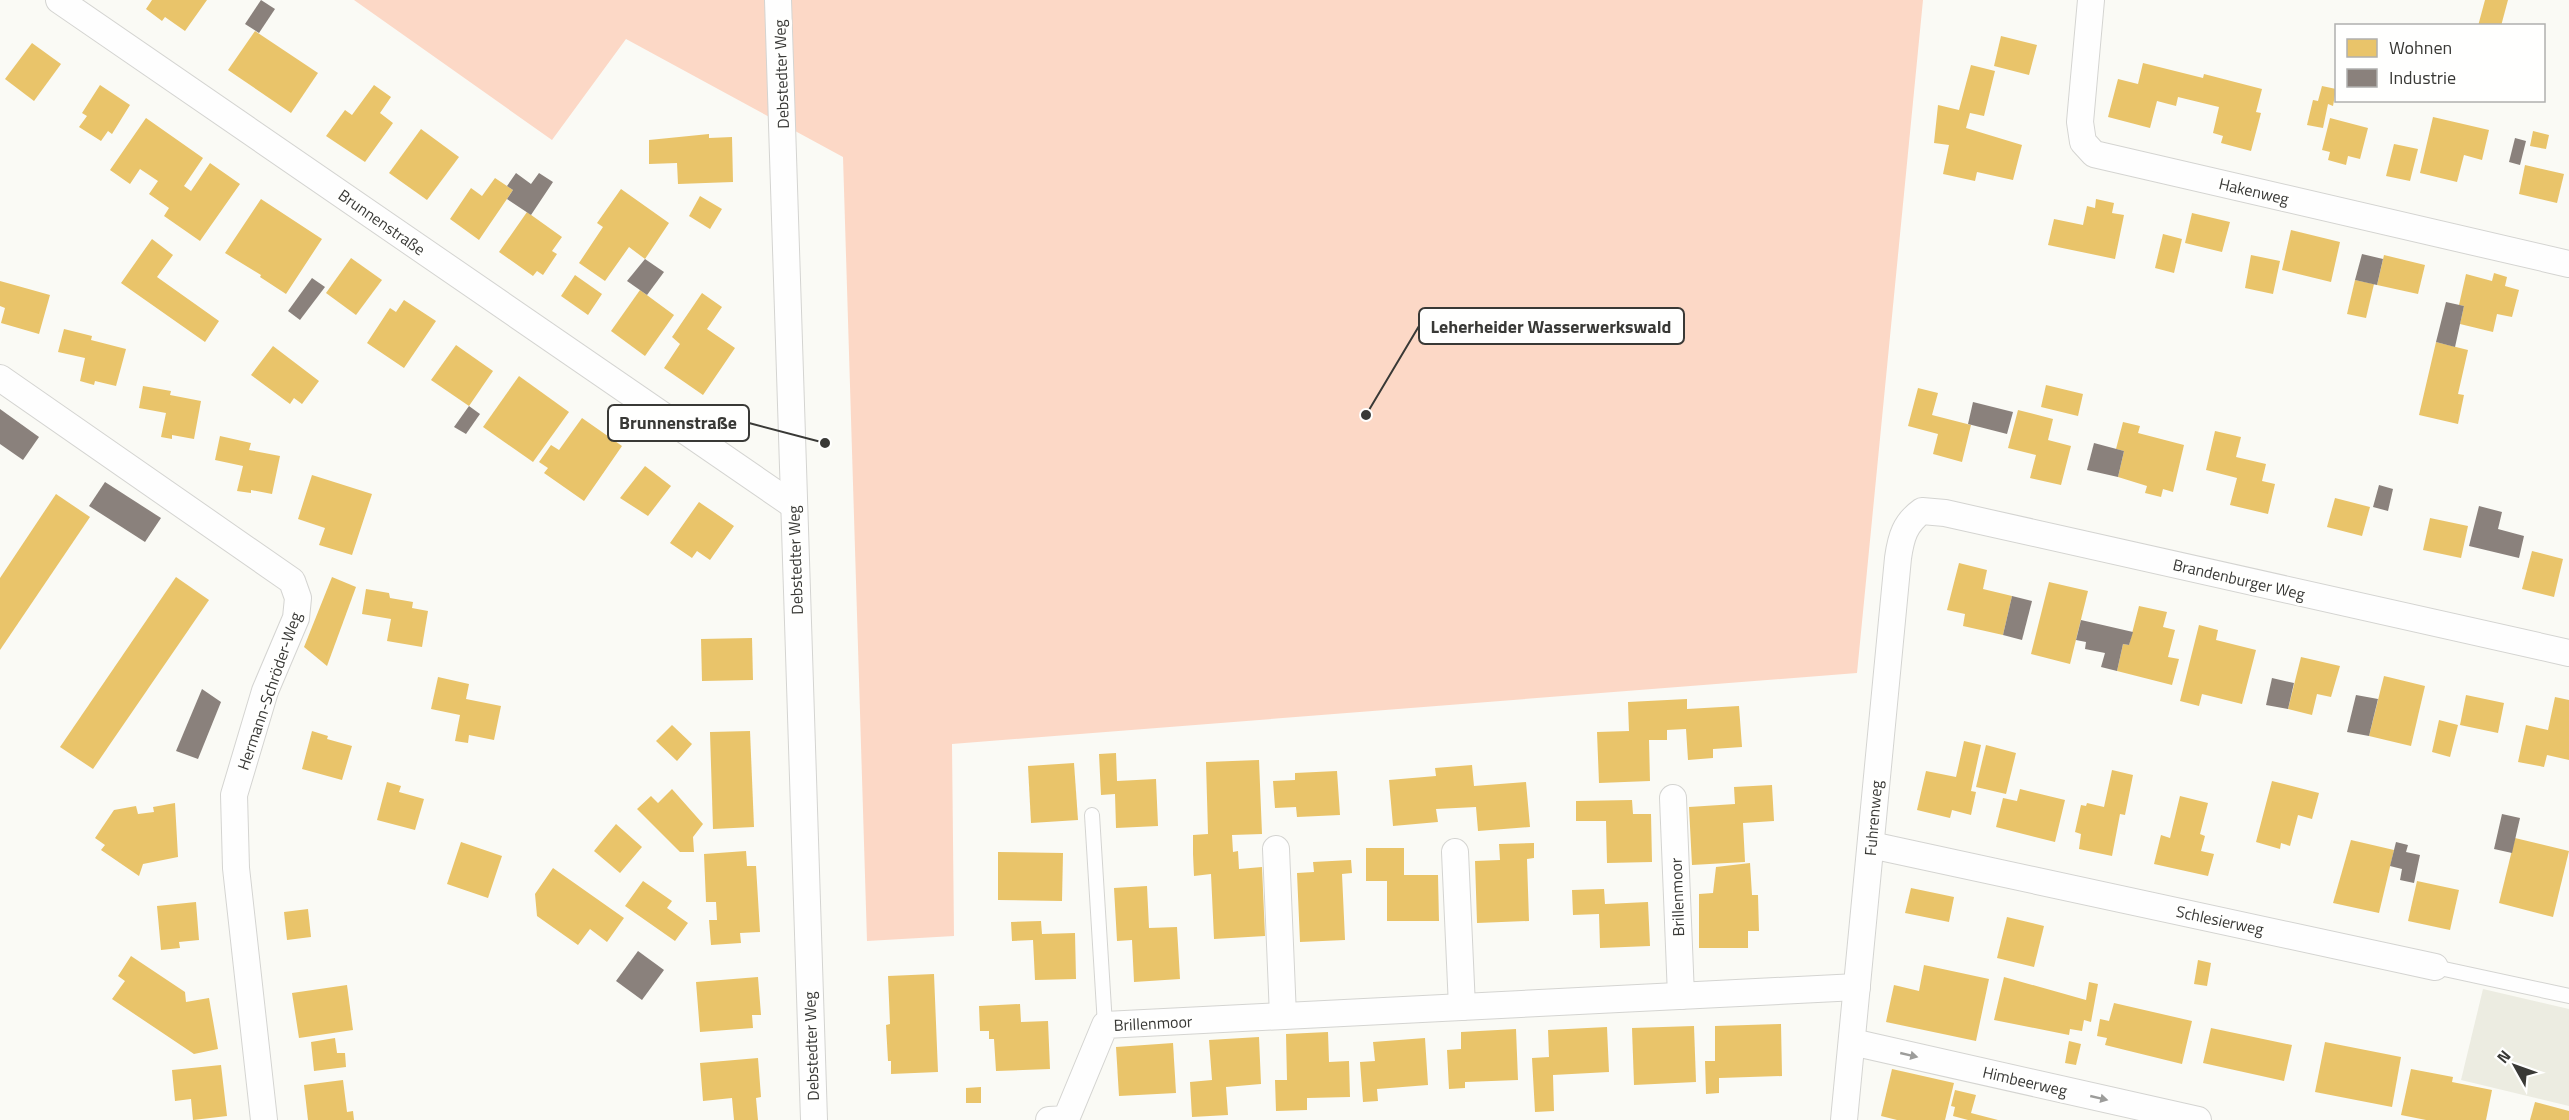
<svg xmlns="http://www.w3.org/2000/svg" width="2569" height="1120" viewBox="0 0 2569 1120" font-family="'Titillium Web',sans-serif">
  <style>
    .built { fill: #ecece1 }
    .green { fill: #fcd8c6 }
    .homes { fill: #e9c46a }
    .industry { fill: #8a817c }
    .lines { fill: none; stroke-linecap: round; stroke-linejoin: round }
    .lane-casing { stroke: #d4d4d1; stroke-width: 16 }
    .street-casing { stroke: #d4d4d1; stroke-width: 28 }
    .lane { stroke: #fefefe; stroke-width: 14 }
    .street { stroke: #fefefe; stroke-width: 26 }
    .oneway { fill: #9c9c9a }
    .labels { text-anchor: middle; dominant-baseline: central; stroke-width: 6; stroke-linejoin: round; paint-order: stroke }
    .street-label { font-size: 16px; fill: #393936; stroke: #fffffe }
    .leader { fill: none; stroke: #393936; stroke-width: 2 }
    .callout-dot { fill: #393936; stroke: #fffffe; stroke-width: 2 }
    .callout { fill: #fffffe; stroke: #393936; stroke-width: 2 }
    .callout-label { font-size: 18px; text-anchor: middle; font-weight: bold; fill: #393936 }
  </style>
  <rect width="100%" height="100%" fill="#fafaf5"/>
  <path class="built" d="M2483,989L2569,1009V1106L2461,1080Z"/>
  <path class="green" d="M354,0H1923L1857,673L952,744L954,936L867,941L843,157L626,39L552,140Z"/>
  <g class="homes">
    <path d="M152,0H207L185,31L165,17L162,21L146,9Z"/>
    <path d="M2485,0H2508L2501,26H2478Z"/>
    <path d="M255,31L318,73L291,113L228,70Z"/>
    <path d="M2001,36L2037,45L2029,75L1994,66Z"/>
    <path d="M32,43L61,64L34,101L5,79Z"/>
    <path d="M2143,63L2203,78L2204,74L2262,89L2256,112L2261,113L2251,151L2221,143L2223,136L2213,133L2219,107L2178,97L2176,106L2157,101L2150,128L2108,117L2118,79L2138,84Z"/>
    <path d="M1971,65L1995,71L1984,116L1970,113L1966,128L2022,145L2013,180L1977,172L1975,181L1943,174L1949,145L1934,143L1938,105L1959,110Z"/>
    <path d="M100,85L130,105L112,134L108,131L101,141L79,127L87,116L82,113Z"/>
    <path d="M374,85L391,97L380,113L393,123L365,162L326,136L345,110L352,115Z"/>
    <path d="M2322,86L2336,89L2333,106L2328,104L2323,128L2307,125L2313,100L2318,101Z"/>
    <path d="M2433,117L2489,130L2482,160L2464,155L2457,182L2420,173Z"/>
    <path d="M146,118L203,158L184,186L191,191L210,163L240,184L200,241L164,216L169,208L149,194L158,181L140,169L130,184L110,170Z"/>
    <path d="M2330,118L2368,128L2360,159L2348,156L2346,165L2328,160L2330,152L2322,150Z"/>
    <path d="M421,129L459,157L427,200L389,173Z"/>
    <path d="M2533,131L2549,135L2546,149L2530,146Z"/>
    <path d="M709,134V138L732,137L733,182L678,184L677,163L649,164V140Z"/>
    <path d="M2394,144L2418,149L2410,181L2386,176Z"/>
    <path d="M2525,165L2564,174L2557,203L2519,194Z"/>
    <path d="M495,178L513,190L479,240L450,219L471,188L482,196Z"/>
    <path d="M621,189L669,223L645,259L629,247L605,281L579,263L603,227L597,223Z"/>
    <path d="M700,196L722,209L710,229L689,216Z"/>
    <path d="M261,199L322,239L286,294L260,277L261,275L225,253Z"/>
    <path d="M2096,199L2114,203L2112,213L2124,215L2115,259L2048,245L2054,219L2083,225L2087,206L2095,208Z"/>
    <path d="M527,212L562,237L552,251L557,254L543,275L537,271L533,276L499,252Z"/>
    <path d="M2192,213L2230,222L2222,252L2185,243Z"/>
    <path d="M2291,230L2340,242L2331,282L2282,270Z"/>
    <path d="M2163,234L2182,239L2174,273L2155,268Z"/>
    <path d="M152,239L173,255L157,277L219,321L205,342L121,283Z"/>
    <path d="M2251,255L2280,261L2273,294L2245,288Z"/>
    <path d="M2384,255L2425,265L2418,294L2377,285Z"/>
    <path d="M351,258L382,280L356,315L326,293Z"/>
    <path d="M2494,273L2507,277L2505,286L2519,290L2512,317L2497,314L2493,332L2460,324L2464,306L2459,305L2466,274L2492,281Z"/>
    <path d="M575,275L602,294L588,315L561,296Z"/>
    <path d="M2355,280L2374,284L2366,318L2347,314Z"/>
    <path d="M0,281L50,295L39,334L1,323L5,308L0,306Z"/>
    <path d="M640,290L674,315L645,356L611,331Z"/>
    <path d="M702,293L722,307L707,329L735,348L703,395L664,368L680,344L672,337Z"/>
    <path d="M404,300L436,321L404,368L367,343L390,308L396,312Z"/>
    <path d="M64,329L92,336L91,340L126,349L116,386L95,381L94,385L80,381L85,358L58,352Z"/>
    <path d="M2436,342L2468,350L2458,394L2464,395L2458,424L2419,415Z"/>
    <path d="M456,345L493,371L469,406L431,380Z"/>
    <path d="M273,346L319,381L302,404L294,398L290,404L251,375Z"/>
    <path d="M519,376L569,412L533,462L483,427Z"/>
    <path d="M2046,385L2083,394L2078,416L2041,407Z"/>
    <path d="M143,386L171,391L170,395L201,401L194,439L172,435V439L161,437L166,413L139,408Z"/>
    <path d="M1918,388L1938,393L1932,415L1971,425L1962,462L1933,454L1938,434L1908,426Z"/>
    <path d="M2018,410L2053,419L2048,440L2071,446L2061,485L2030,478L2036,455L2008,448Z"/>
    <path d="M582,418L622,446L584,501L544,473L548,468L539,462L551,445L559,450Z"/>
    <path d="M2123,422L2140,426L2138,433L2184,445L2173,492L2163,489L2161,497L2145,493L2147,486L2118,477L2124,451L2116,449Z"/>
    <path d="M2215,431L2241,437L2236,457L2266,464L2262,481L2275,484L2268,514L2230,505L2237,478L2206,470Z"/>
    <path d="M220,436L251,443L249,450L280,456L272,494L251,490V493L237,491L243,466L215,460Z"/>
    <path d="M645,466L671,486L648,516L620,498Z"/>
    <path d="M312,475L372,494L352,555L319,545L325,528L298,519Z"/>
    <path d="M56,494L90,517L0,650V578Z"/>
    <path d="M2335,498L2370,507L2362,536L2327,527Z"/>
    <path d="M699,502L734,526L710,560L697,551L692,558L670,543Z"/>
    <path d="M2430,518L2468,526L2461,558L2423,550Z"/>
    <path d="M2532,551L2563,559L2554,597L2522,589Z"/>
    <path d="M1959,563L1987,570L1983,589L2012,596L2003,635L1963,626L1965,614L1947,610Z"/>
    <path d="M176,577L209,600L93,769L60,747Z"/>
    <path d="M332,577L356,587L327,666L304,647Z"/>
    <path d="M2049,582L2088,591L2070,664L2031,654Z"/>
    <path d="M366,589L389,593L390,598L413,602L412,608L428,611L422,647L387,641L391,619L362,614Z"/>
    <path d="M2139,606L2167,612L2163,627L2175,630L2168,657L2179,659L2172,685L2117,671L2123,644L2129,645Z"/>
    <path d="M2199,625L2218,630L2216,640L2256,650L2242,704L2202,694L2199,706L2180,701Z"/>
    <path d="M752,638L753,680L702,681L701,639Z"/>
    <path d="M2301,657L2340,666L2331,697L2317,694L2312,715L2288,709Z"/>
    <path d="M2384,676L2425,686L2411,746L2369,736Z"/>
    <path d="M438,677L469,684L466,699L501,706L494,740L469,735L468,743L455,741L460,715L431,709Z"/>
    <path d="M2466,695L2504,703L2498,733L2460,725Z"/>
    <path d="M2555,697L2569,700V760L2547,755L2544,767L2518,762L2526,725L2548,730Z"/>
    <path d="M1687,699V709L1739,706L1742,747L1713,749V758L1688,760L1686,729L1667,730V740H1649L1650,781L1599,783L1597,732L1629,731L1628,702Z"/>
    <path d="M2439,720L2458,725L2450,757L2432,752Z"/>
    <path d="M672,725L692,744L677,761L656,741Z"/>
    <path d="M312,731L328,736L327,739L352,746L342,780L302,769Z"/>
    <path d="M750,731L754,827L713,829L710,732Z"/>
    <path d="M1964,741L1981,745L1971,791L1976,792L1971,815L1952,810L1950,818L1917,810L1926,771L1956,777Z"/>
    <path d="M1986,745L2016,753L2006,794L1976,787Z"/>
    <path d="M1116,753L1117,781L1156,779L1158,826L1116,828L1115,794L1101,795L1099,754Z"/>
    <path d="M1259,760L1262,834L1232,835L1233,852L1238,851L1239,869L1262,867L1265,936L1214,939L1211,874L1194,876L1193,854V835L1208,834L1206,762Z"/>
    <path d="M1074,763L1078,820L1031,823L1028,766Z"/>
    <path d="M1472,765L1474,786L1526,782L1530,827L1478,831L1476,807L1436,809L1438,822L1393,826L1389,780L1436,776L1435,768Z"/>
    <path d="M2112,770L2133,775L2125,815L2120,814L2112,856L2079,849L2081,834L2075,832L2081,805L2086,806L2087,803L2104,807Z"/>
    <path d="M1337,771L1340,815L1297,817L1296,807L1275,808L1273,781L1295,780V773Z"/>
    <path d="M2272,781L2319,793L2312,819L2298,815L2290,846L2281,843L2280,849L2256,842Z"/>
    <path d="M387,782L401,786L399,792L424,799L415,830L377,820Z"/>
    <path d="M1772,785L1774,821L1743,823L1745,862L1692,865L1689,807L1735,804L1734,787Z"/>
    <path d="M672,789L703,824L693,837L694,852H680L637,809L651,796L658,803Z"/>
    <path d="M2020,789L2065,800L2055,842L1996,827L2003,798L2017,801Z"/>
    <path d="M2180,796L2208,803L2200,834L2205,836L2201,851L2214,854L2208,876L2154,864L2161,835L2170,838Z"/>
    <path d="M1632,800L1633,814H1651L1652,862L1607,863L1606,821H1576V801Z"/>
    <path d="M175,803L178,857L143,864L139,876L101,850L105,845L95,838L114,810L136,806L138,814L154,812L153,807Z"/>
    <path d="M616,824L642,847L620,873L594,851Z"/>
    <path d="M2515,838L2569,851L2553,917L2499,903Z"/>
    <path d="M2351,840L2394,850L2379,913L2333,903Z"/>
    <path d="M461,842L502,856L488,898L447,884Z"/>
    <path d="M1534,843V858L1527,859L1529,921L1477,923L1475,861L1500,860L1499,844Z"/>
    <path d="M1366,848H1404V875H1438L1439,921H1387V881H1366Z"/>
    <path d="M746,851L747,866H756L760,932L740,933L741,943L711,945L709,920H717L716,902H706L704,854Z"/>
    <path d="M998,852L1063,853L1062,901L998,900Z"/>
    <path d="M1351,860L1352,873L1342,874L1345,940L1300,942L1297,873L1314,872L1313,862Z"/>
    <path d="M1750,863L1752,895H1758L1759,931H1748V948H1699V894L1713,893L1716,867Z"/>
    <path d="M553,868L624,918L607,942L590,929L578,945L537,916L535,894Z"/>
    <path d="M643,881L672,901L667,908L688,923L675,941L625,906Z"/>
    <path d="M2417,881L2459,890L2450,930L2408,921Z"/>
    <path d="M1147,886L1149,928L1177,927L1180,979L1134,982L1132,940L1117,941L1114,888Z"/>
    <path d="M1911,888L1954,897L1949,922L1905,913Z"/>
    <path d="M1604,889L1605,904L1648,902L1650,946L1600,948L1599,914L1573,915L1572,890Z"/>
    <path d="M196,902L199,940L179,942L180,948L161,950L157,906Z"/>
    <path d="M308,909L311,937L287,940L284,912Z"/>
    <path d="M2007,917L2044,926L2034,967L1997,958Z"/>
    <path d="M1041,921L1042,934L1075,933L1076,979L1035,980L1033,940L1012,941L1011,922Z"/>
    <path d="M131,956L185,992L186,1002L209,998L218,1049L194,1054L112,999L125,981L118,976Z"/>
    <path d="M2198,960L2211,963L2207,986L2194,984Z"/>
    <path d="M1924,965L1989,979L1976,1041L1886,1022L1894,985L1919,991Z"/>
    <path d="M934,974L938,1072L891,1074V1061H888L886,1025L890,1024L888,976Z"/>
    <path d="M758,977L761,1015H752L753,1028L700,1032L696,982Z"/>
    <path d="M2004,977L2086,1000L2089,982L2098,984L2091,1022L2084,1020L2082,1031L2070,1029L2069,1035L1994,1020Z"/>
    <path d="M347,985L353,1030L299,1038L292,993Z"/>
    <path d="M2114,1003L2192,1021L2182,1064L2105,1045L2107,1038L2097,1036L2100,1019L2109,1021Z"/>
    <path d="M1020,1004L1021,1022L1048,1021L1050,1069L996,1071L994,1039H989V1031H980L979,1006Z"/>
    <path d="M1781,1024L1782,1076L1719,1078V1093L1706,1094L1705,1061H1715V1026Z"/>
    <path d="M1694,1026L1696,1082L1634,1085L1632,1028Z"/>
    <path d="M1607,1027L1609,1072L1553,1075L1554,1111L1535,1112L1532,1058L1549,1057L1548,1030Z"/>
    <path d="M2211,1028L2292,1045L2284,1081L2203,1063Z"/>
    <path d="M1516,1029L1518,1080L1465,1082V1088L1449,1089L1447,1050L1461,1049V1032Z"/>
    <path d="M1328,1032L1329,1062L1349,1061L1350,1097L1307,1098V1110L1276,1111L1275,1080H1287L1286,1034Z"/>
    <path d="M1259,1037L1261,1084L1226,1087L1228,1115L1192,1117L1190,1082L1212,1080L1209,1040Z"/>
    <path d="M335,1038L337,1053H345L346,1067L314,1071L311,1042Z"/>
    <path d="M1425,1038L1428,1085L1377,1089L1378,1101L1363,1102L1360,1062L1375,1061L1373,1042Z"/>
    <path d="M2069,1041L2081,1044L2076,1065L2065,1063Z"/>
    <path d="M2325,1042L2401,1057L2392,1107L2315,1092Z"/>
    <path d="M1173,1043L1176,1093L1119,1096L1116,1047Z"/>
    <path d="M758,1058L761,1097L756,1098L758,1120H734L732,1098L703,1101L700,1063Z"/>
    <path d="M221,1065L227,1116L193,1120L191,1099L175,1101L172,1070Z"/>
    <path d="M1892,1069L1954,1083L1945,1120H1897L1881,1116Z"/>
    <path d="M2411,1069L2453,1077L2452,1082L2492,1090L2486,1120H2426L2401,1115Z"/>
    <path d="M343,1080L347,1112L353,1111L354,1120H308L304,1085Z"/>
    <path d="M981,1087V1103H966V1088Z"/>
    <path d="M1955,1090L1976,1095L1971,1113L1998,1120H1968L1953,1116L1955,1107L1951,1106Z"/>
    <path d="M2535,1102L2569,1111V1120H2530Z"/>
  </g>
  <g class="industry">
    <path d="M261,0L275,9L259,33L245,24Z"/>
    <path d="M2515,138L2526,141L2520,165L2509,162Z"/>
    <path d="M516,173L531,184L539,173L553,182L531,215L507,199L513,190L507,186Z"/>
    <path d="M2362,254L2383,259L2377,285L2355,280Z"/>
    <path d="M645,259L664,272L647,295L627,281Z"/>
    <path d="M312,278L325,287L300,320L288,311Z"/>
    <path d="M2446,302L2464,306L2455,347L2436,342Z"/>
    <path d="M1973,402L2013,412L2007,434L1968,424Z"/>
    <path d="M469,406L480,414L466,434L454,427Z"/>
    <path d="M0,409L39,437L23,460L0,444Z"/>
    <path d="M2094,443L2124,451L2118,477L2087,470Z"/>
    <path d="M105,482L161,518L145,542L89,506Z"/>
    <path d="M2379,485L2393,489L2388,511L2373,507Z"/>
    <path d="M2479,506L2502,512L2498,529L2524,536L2519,558L2469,546Z"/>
    <path d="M2012,596L2032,601L2022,640L2003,635Z"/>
    <path d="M2081,620L2133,632L2129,645L2123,644L2117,671L2101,667L2105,653L2085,649L2086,642L2076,640Z"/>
    <path d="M2272,678L2294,683L2288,709L2266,705Z"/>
    <path d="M202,689L221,702L198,759L176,751Z"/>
    <path d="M2356,695L2378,699L2369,736L2347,732Z"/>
    <path d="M2502,814L2520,818L2512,853L2494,849Z"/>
    <path d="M2396,842L2408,845L2406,852L2420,855L2414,883L2400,880L2402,869L2390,866Z"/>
    <path d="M638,951L664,970L642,1000L616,981Z"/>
  </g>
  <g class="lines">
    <defs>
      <g id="lane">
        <path d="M1092,815L1105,1025"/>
        <path d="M2435,967L2569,996"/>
      </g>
      <g id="street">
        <path d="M59,0L793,505"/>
        <path d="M778,0L814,1120"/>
        <path d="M2091,0L2080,122L2083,142L2094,154L2569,264"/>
        <path d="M0,378L292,581L298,598L296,618L265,691L234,795L236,868L264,1120"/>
        <path d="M1673,798L1681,996"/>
        <path d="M1871,845L2435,967"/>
        <path d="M1276,849L1283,1016"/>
        <path d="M1455,852L1462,1007"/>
        <path d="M1852,1042L2198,1120"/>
        <path d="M1049,1120L1066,1119L1105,1025L1857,987"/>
        <path d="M1844,1120L1898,558C1901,537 1905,523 1922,511L1945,513L2569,653"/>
      </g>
    </defs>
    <use href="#lane" class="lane-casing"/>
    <use href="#street" class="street-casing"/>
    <use href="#lane" class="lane"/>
    <use href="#street" class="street"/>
  </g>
  <defs><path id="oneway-solid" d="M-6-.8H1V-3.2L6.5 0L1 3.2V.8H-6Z" transform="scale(1.5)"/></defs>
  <g class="oneway">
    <use href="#oneway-solid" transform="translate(1909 1055) rotate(13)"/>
    <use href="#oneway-solid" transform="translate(2099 1098) rotate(13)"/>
  </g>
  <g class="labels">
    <g class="street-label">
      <text transform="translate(781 74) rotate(-92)">Debstedter Weg</text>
      <text transform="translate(2254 191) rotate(13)">Hakenweg</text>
      <text transform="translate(382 222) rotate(35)">Brunnenstraße</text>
      <text transform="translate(795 560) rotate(-92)">Debstedter Weg</text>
      <text transform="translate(2239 579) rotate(13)">Brandenburger Weg</text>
      <text transform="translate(269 691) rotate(-71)">Hermann-Schröder-Weg</text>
      <text transform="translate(1873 818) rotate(-85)">Fuhrenweg</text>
      <text transform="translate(1677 897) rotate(-92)">Brillenmoor</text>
      <text transform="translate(2220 920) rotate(12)">Schlesierweg</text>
      <text transform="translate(1153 1023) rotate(-3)">Brillenmoor</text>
      <text transform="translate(811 1046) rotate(-92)">Debstedter Weg</text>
      <text transform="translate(2025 1081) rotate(13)">Himbeerweg</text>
    </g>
  </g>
  <path class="leader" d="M1366 415L1419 326M825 443L749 423"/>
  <g class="callout-dot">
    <circle cx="1366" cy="415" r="6"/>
    <circle cx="825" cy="443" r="6"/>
  </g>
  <g class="callout">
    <rect x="1419" y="308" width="265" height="36" rx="6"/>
    <rect x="608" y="405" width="141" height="36" rx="6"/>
  </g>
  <g class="callout-label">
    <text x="1551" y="333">Leherheider Wasserwerkswald</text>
    <text x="678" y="429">Brunnenstraße</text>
  </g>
  <rect x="2335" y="24" width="210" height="78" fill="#fffffe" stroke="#b0b0ae" stroke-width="1.5"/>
  <rect x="2347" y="39" width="30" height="18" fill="#e9c46a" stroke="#b0b0ae" stroke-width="1.5"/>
  <text x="2389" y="54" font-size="18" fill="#393936">Wohnen</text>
  <rect x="2347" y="69" width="30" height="18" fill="#8a817c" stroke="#b0b0ae" stroke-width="1.5"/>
  <text x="2389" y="84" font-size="18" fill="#393936">Industrie</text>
  <g transform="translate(2515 1066) rotate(310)" stroke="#fffffe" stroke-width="4.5" paint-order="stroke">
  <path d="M0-4.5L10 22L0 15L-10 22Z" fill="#393936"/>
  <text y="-9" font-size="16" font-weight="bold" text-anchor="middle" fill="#393936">N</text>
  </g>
</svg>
